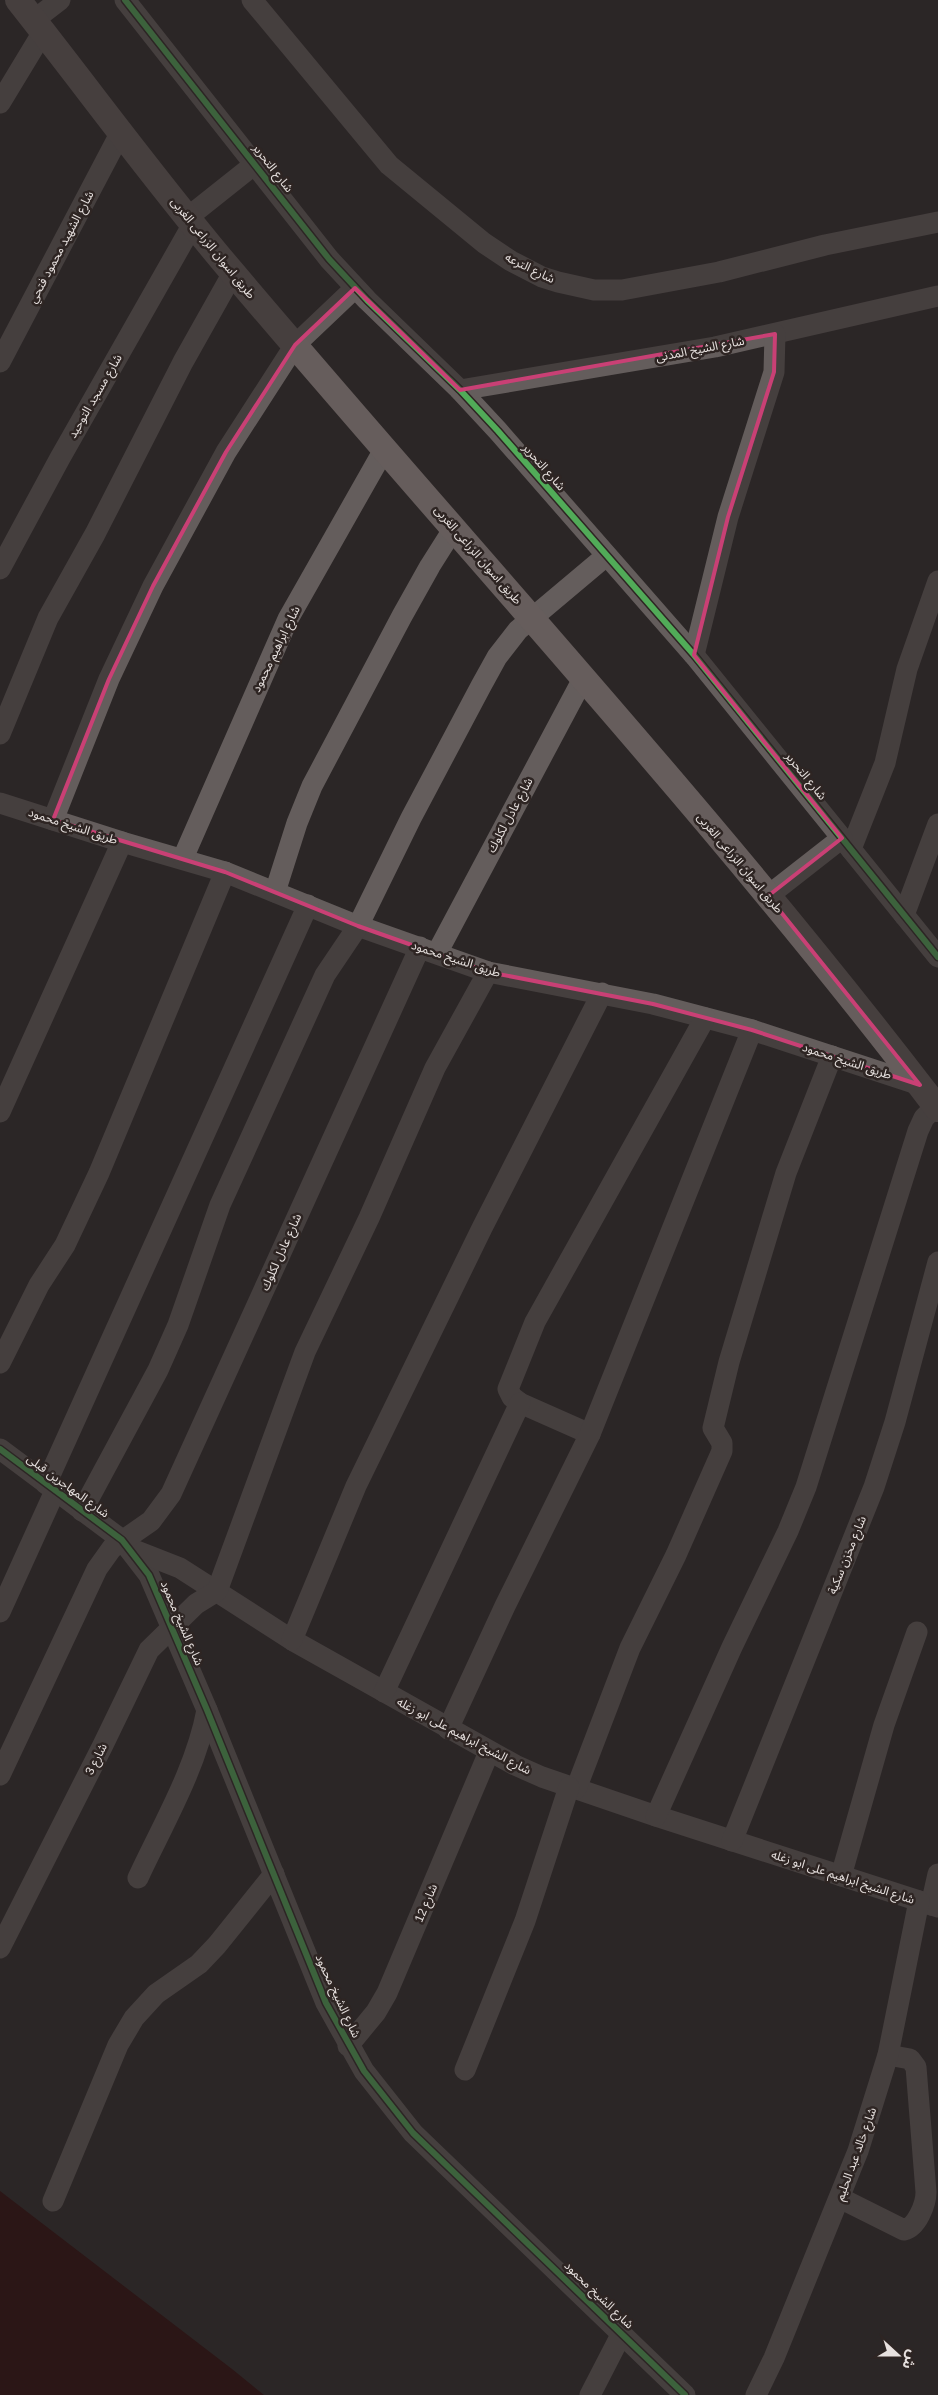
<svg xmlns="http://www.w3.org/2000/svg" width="938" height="2395" viewBox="0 0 938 2395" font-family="Arial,'Noto Sans Arabic',sans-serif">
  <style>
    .water { fill: #2a0303 }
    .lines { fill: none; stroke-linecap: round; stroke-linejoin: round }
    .minor { stroke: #645d5c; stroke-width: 21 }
    .major { stroke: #665d5c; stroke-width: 26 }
    .cycleway-casing { stroke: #2e2523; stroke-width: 9 }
    .cycleway { stroke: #51ab58; stroke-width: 6 }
    .marked { fill: none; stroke: #c94075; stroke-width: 4; stroke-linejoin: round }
    .labels { text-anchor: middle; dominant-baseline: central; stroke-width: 5; stroke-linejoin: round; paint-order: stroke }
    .street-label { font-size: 12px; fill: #e7e1df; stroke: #2e2523 }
  </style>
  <rect width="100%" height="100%" fill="#2b2626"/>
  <path class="water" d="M0,2191L232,2369L264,2395H0Z"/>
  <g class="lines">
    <g class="minor">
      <path d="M125,0L329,259L367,300L460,390L498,431L694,655L938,957"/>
      <path d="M252,0L389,165L484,243L511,261L542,277L558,282L594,290H622L719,272L825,245L938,222"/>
      <path d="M34,20L60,0"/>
      <path d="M0,103L43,32"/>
      <path d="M187,218L255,164"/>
      <path d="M0,362L121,132"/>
      <path d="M460,390L715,347L938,296"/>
      <path d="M0,569L60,458L193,224"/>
      <path d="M694,655L728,517L774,372L775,334"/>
      <path d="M0,734L48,618L95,534L183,362L233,273"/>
      <path d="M0,803L122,842L225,872L358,926L488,972L653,1004L752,1030L920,1085"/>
      <path d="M53,820L109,679L153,586L226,452L295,345L355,288"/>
      <path d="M851,849L885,763L907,669L938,581"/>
      <path d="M183,858L288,619L385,448"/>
      <path d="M275,892L297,823L312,786L402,616L430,566L454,528"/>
      <path d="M768,896L842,838"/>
      <path d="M904,915L938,824"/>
      <path d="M437,953L584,677"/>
      <path d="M0,1112L122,842"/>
      <path d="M0,1363L39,1285L65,1245L99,1173L225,872"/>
      <path d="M590,1434L520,1403L512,1397L508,1389L535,1322L705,1018"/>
      <path d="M0,1449L122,1540L149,1575L207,1710L326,2003L364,2071L413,2133L685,2395"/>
      <path d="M46,1484L308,905"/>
      <path d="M82,1511L158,1370L178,1325L220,1205L325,975L358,926L411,818L481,686L497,657L518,630L606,556"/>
      <path d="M129,1548L180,1568L292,1640L515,1765L542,1777L656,1816L938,1907"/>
      <path d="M0,1612L55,1491"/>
      <path d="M292,1640L356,1486L482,1228L602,993"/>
      <path d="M384,1692L520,1403"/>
      <path d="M448,1729L505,1606L590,1434L752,1030"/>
      <path d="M0,1775L97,1569L112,1548L151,1521L171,1494L420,947"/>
      <path d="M576,1789L630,1648L676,1555L722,1451V1443L713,1428L729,1362L786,1173L832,1056"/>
      <path d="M656,1816L732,1647L788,1531L806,1487L918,1131L924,1118L938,1104"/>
      <path d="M732,1841L874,1487L895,1422L938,1262"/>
      <path d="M841,1876L884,1725L917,1632"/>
      <path d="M138,1878C163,1824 196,1769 207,1710"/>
      <path d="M931,1905L938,1874"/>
      <path d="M0,1948L103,1745L149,1650L196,1604L217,1591L305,1352L369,1218L435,1068L488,972"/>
      <path d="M348,2046L376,2012L387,1993L489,1752"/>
      <path d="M465,2070L525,1921L569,1787"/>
      <path d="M840,2198L904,2230C917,2227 926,2204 926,2192L916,2067L910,2059L888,2055"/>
      <path d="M53,2201L118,2045L134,2018L156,1994L199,1964L217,1945L274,1874"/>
      <path d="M590,2395L622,2333"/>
      <path d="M756,2395L774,2358L858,2151L888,2055L919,1901"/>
    </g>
    <path class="major" d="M18,0C90,91 158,185 233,273C468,551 717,819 938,1109"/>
    <defs>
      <g id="cycleway">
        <path d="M125,0L329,259L367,300L460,390L498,431L694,655L938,957"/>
        <path d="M0,1449L122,1540L149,1575L207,1710L326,2003L364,2071L413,2133L685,2395"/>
      </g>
    </defs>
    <use href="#cycleway" class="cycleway-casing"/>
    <use href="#cycleway" class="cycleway"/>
  </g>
  <path d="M0 0H938V2395H0ZM355,288L460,390L775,334L774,372L728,517L694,655L842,838L768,896L920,1085L752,1030L653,1004L488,972L358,926L225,872L53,820L109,679L153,586L226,452L295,345Z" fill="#2b2626" fill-opacity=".55" fill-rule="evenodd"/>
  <path class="marked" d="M355,288L460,390L775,334L774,372L728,517L694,655L842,838L768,896L920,1085L752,1030L653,1004L488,972L358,926L225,872L53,820L109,679L153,586L226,452L295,345Z"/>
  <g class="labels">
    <g class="street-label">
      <text transform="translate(273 168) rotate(52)">شارع التحرير</text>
      <text transform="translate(61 247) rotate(-62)">شارع الشهيد محمود فتحي</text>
      <text transform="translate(213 248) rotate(51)">طريق اسوان الزراعى الغربى</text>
      <text transform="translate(530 268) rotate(26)">شارع الترعه</text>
      <text transform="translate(700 349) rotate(-11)">شارع الشيخ المدنى</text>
      <text transform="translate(95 396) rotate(-60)">شارع مسجد التوحيد</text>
      <text transform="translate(544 467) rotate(49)">شارع التحرير</text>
      <text transform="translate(478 555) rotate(49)">طريق اسوان الزراعى الغربى</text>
      <text transform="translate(276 649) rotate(-64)">شارع ابراهيم محمود</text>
      <text transform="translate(806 776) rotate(51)">شارع التحرير</text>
      <text transform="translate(510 815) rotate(-62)">شارع عادل لكلوك</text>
      <text transform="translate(73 826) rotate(18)">طريق الشيخ محمود</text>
      <text transform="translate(740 863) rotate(50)">طريق اسوان الزراعى الغربى</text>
      <text transform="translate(456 959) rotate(18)">طريق الشيخ محمود</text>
      <text transform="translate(847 1061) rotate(18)">طريق الشيخ محمود</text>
      <text transform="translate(281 1252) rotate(-66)">شارع عادل لكلوك</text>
      <text transform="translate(68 1486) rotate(36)">شارع المهاجرين قبلى</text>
      <text transform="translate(847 1555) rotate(-68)">شارع مخزن سكية</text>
      <text transform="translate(182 1623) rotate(67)">شارع الشيخ محمود</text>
      <text transform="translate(464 1736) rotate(28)">شارع الشيخ ابراهيم على ابو زغله</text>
      <text transform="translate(96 1759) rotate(-63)">شارع 3</text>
      <text transform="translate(843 1877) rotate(18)">شارع الشيخ ابراهيم على ابو زغله</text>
      <text transform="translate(426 1903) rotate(-67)">شارع 12</text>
      <text transform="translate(338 1996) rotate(65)">شارع الشيخ محمود</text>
      <text transform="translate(856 2154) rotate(-70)">شارع خالد عبد الحليم</text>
      <text transform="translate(599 2295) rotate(44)">شارع الشيخ محمود</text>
    </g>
  </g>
  <g transform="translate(898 2355) rotate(111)" stroke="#2e2523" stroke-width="4" paint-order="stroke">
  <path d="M0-4L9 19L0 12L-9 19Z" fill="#e7e1df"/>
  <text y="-8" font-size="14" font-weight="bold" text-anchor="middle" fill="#e7e1df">ش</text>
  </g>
</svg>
